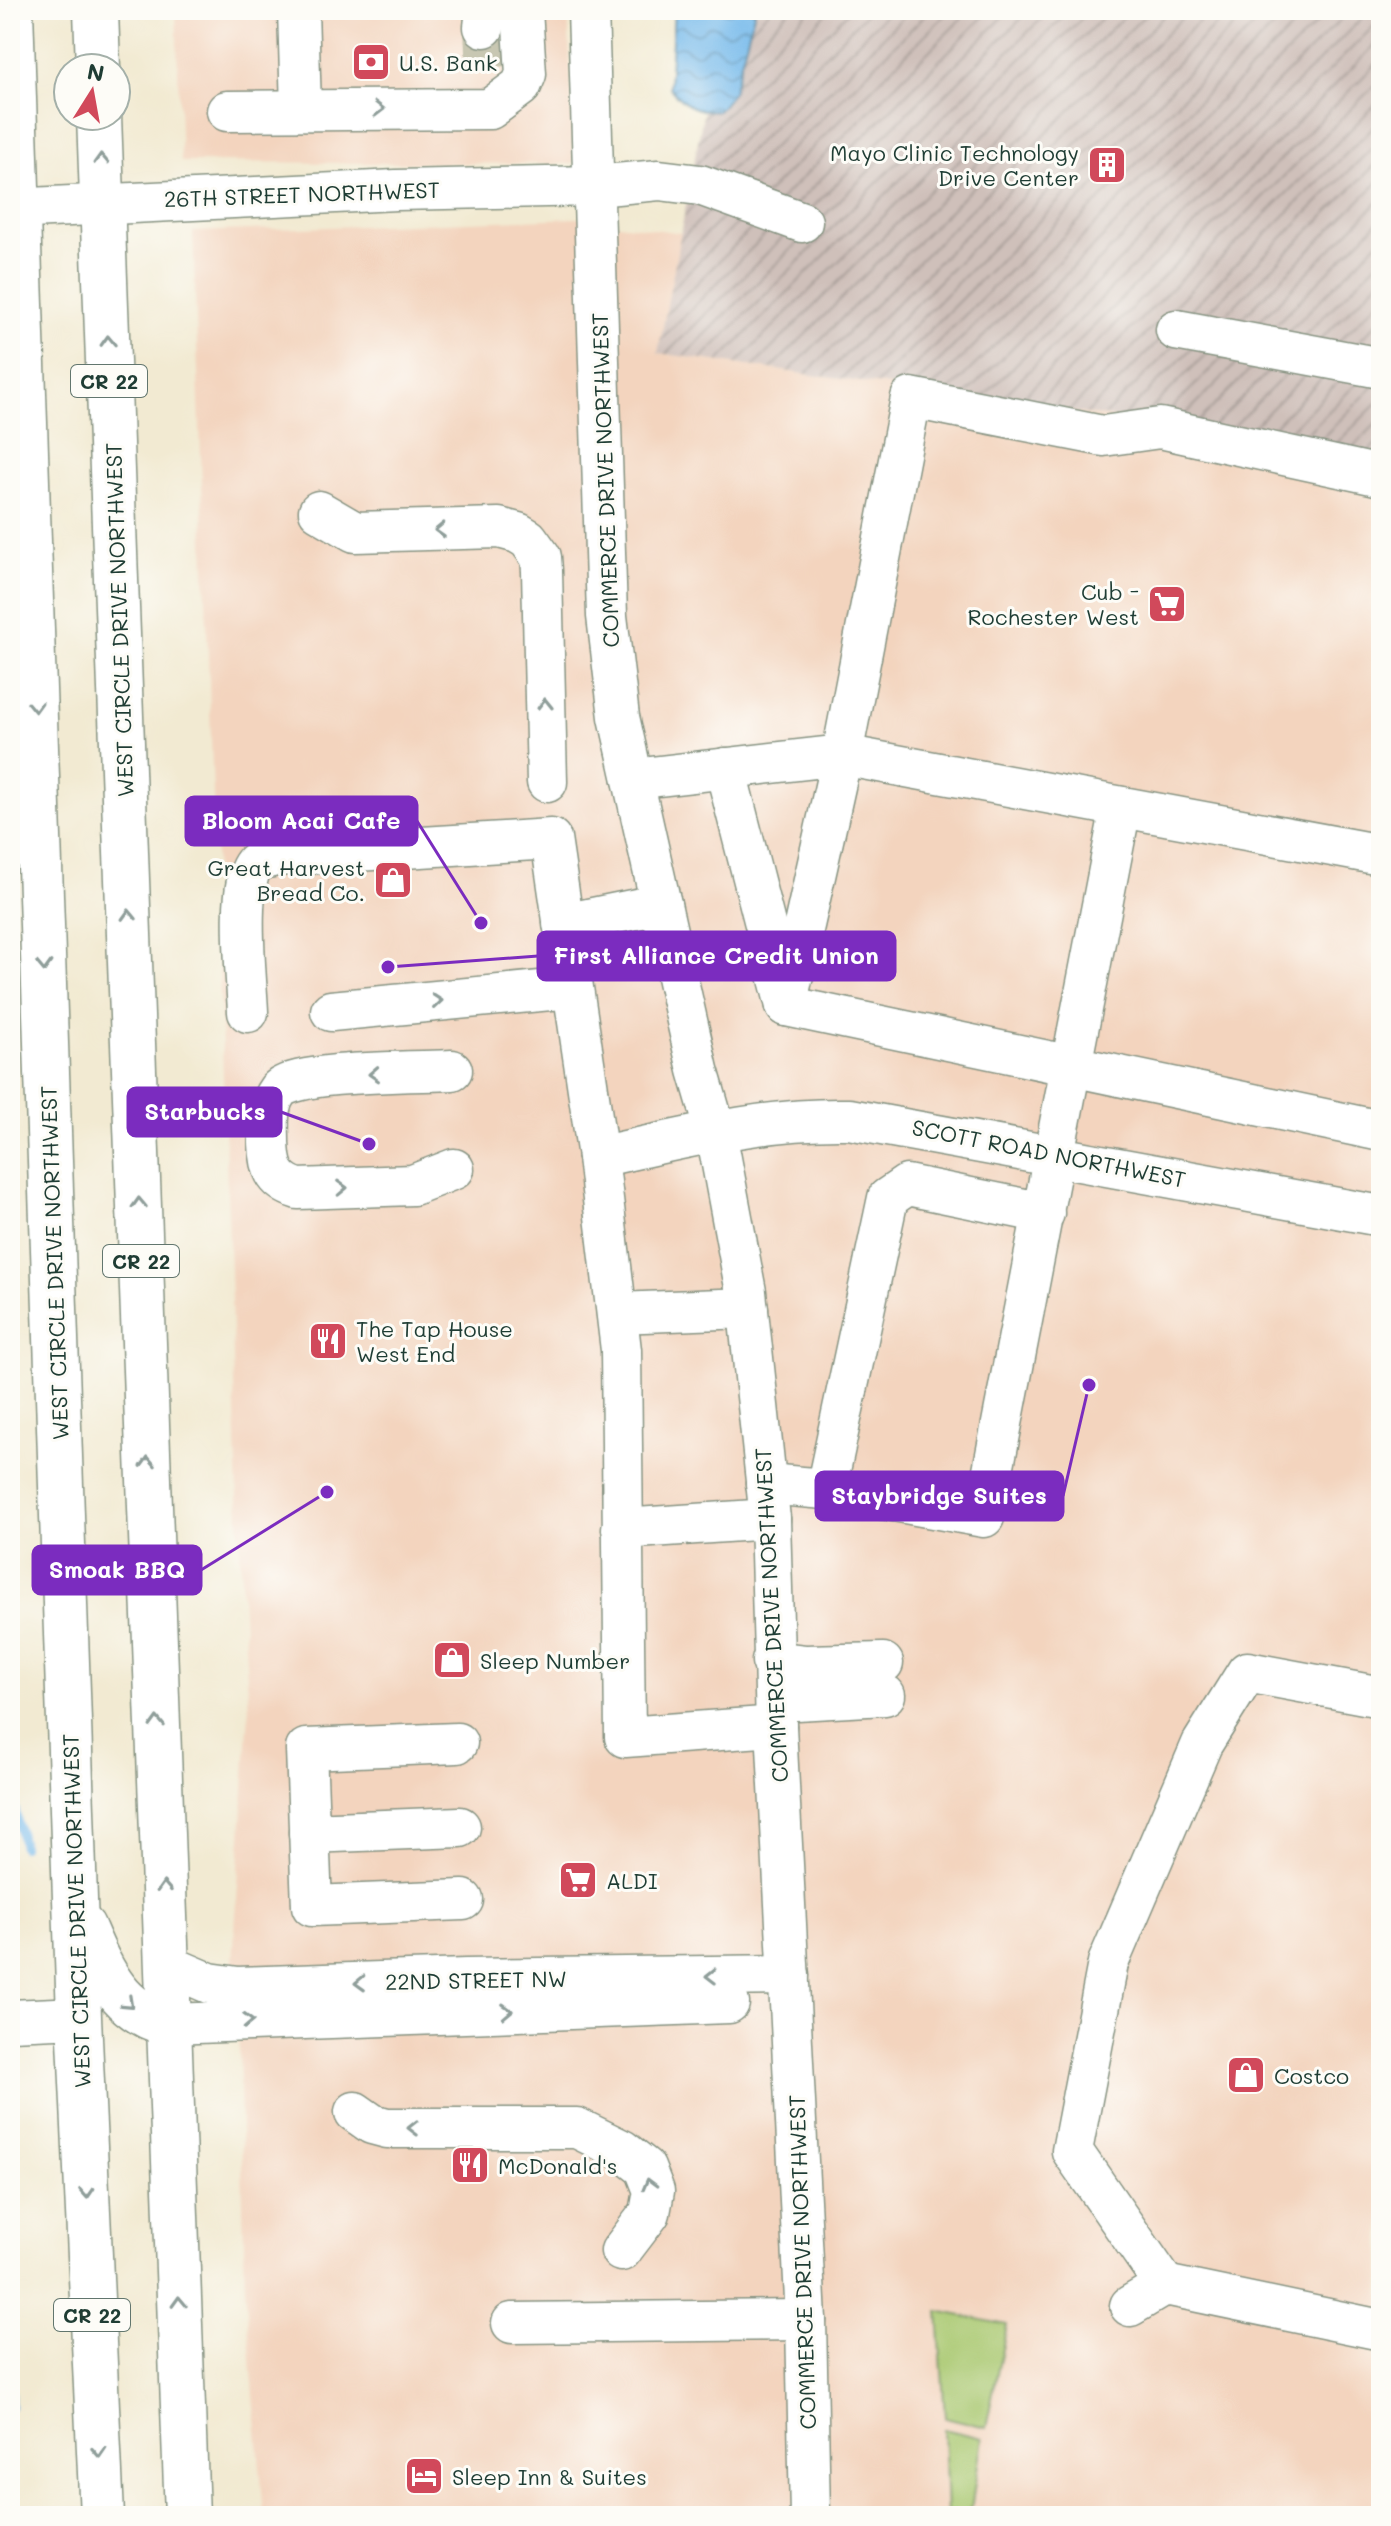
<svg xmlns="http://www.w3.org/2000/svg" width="1391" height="2526" viewBox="0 0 1391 2526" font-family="Mali,sans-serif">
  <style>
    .built { fill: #f3d4be }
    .industrial { fill: url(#industrial-furrows) }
    .grass { fill: #a9c86f; stroke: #648252; stroke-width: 2 }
    .water { fill: url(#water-waves); stroke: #4a7b90; stroke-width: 2 }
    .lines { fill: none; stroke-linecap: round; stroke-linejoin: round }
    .stream { stroke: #75b9eb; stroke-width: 8 }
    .minor-tunnel { stroke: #c8c7b2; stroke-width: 40; stroke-dasharray: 40 20; stroke-linecap: butt }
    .minor-casing { stroke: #889483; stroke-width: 43 }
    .major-casing { stroke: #889483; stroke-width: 47 }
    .minor { stroke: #fff; stroke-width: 40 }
    .major { stroke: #fff; stroke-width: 44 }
    .oneway { stroke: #8f9e9a }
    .labels { text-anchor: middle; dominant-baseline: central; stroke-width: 6; stroke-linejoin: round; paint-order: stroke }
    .shield { fill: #fdfcf7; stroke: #62766e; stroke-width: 2 }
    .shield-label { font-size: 20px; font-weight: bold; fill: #1f3d34 }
    .poi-label { font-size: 22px; fill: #1f3d34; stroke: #fdfcf7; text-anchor: start }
    .street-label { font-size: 22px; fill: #1f3d34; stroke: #fdfcf7 }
    .leader { fill: none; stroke: #7b2cbf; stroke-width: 3 }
    .callout-dot { fill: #7b2cbf; stroke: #fdfcf7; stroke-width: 3 }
    .callout { fill: #7b2cbf; stroke: #7b2cbf; stroke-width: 3 }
    .callout-label { font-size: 24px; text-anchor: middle; font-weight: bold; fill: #fff }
  </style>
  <defs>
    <pattern id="industrial-furrows" width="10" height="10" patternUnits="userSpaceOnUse" patternTransform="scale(2)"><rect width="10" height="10" fill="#cfc0ba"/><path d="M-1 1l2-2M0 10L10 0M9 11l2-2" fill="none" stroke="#a79d98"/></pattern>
    <pattern id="water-waves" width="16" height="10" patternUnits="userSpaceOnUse" patternTransform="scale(2)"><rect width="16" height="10" fill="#75b9eb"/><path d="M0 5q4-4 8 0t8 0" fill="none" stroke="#5f98bf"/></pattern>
  </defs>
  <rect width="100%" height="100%" fill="#fdfcf7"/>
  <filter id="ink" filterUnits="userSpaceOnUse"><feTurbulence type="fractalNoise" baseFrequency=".0125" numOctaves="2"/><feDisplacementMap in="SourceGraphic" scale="16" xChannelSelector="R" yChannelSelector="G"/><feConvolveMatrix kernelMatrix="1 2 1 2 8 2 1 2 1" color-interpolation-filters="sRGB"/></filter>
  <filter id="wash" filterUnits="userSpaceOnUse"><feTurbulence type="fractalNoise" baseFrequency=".006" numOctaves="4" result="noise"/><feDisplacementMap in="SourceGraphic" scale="32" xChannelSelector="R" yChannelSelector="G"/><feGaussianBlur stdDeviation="1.8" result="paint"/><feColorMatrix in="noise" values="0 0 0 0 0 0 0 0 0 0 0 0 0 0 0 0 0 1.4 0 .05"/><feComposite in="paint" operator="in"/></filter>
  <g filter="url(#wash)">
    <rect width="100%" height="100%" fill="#f2ead2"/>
    <g class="built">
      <path d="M176,10H568L574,164L181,162Z"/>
      <path d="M577,218L681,233L658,353L1381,456V2516H264L245,2287L239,2044L232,1978L249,1711L241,1580L193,232Z"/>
    </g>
    <path class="industrial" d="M723,10H1381V456L658,353Z"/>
    <g class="grass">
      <path d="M938,2311L1007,2325L986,2427L945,2417Z"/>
      <path d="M944,2429L982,2438L970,2516H947Z"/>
    </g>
    <path class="water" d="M674,10H755L733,92L718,111C694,111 684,105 669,87Z"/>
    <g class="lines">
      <g class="stream">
        <path d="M10,1782L23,1847"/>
        <path d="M10,2381L11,2406"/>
      </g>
    </g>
  </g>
  <g filter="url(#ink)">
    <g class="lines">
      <path class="minor-tunnel" d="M484,27L486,77"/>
      <defs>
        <g id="minor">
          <path d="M298,10L301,109"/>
          <path d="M588,10L607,616L619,717L698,1070L716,1132L746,1292L770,1519L776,1726L806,2320L810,2516"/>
          <path d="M484,27L486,10"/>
          <path d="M227,111L490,109L521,86L526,74L522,10"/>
          <path d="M10,209L396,190L595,186L659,180L700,185L802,222"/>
          <path d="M1176,330L1381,368"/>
          <path d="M319,511L355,532L499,528L518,533L528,539L541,557L542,571L547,782"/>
          <path d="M725,768L786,1006L1381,1131"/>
          <path d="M633,779L842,755L1381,855"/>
          <path d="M563,924L661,904"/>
          <path d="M786,1006L842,755L911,398L1103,436L1160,428L1381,476"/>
          <path d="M331,1011L572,988"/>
          <path d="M248,1012C247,984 235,878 256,862C260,859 270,858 275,856L551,839L598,1157L621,1350L625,1737L776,1726"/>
          <path d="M452,1070C421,1072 295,1070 278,1090C266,1106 269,1124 269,1143C270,1167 273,1181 298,1189L413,1185L454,1169"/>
          <path d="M598,1157C681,1139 764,1117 849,1119L1381,1216"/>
          <path d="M617,1313L748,1308"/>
          <path d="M766,1484L826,1489L984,1517L1121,807"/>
          <path d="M826,1489L888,1198L907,1185L1044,1213"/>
          <path d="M622,1529L770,1519"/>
          <path d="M772,1661L806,1665L883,1663"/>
          <path d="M778,1701L885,1695"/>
          <path d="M457,1743L306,1749L312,1906L463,1900"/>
          <path d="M309,1833L460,1827"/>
          <path d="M167,1965L209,1983L238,1987L466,1979L789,1975"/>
          <path d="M10,2020L79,2017"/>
          <path d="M170,2024L729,2003"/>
          <path d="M355,2112L372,2124L387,2128H577L622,2150L645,2168L654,2191L650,2213L621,2251"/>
          <path d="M1165,2285L1381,2330"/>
          <path d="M1130,2306L1165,2285L1072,2151L1108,1963L1202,1744L1247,1672L1381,1697"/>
          <path d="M512,2323L806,2320"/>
        </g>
        <g id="major">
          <path d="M11,10L79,2017L102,2516"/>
          <path d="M96,10L98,68"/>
          <path d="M99,116L187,2516"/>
          <path d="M83,1927C102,1971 119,2013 170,2024"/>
        </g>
      </defs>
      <use href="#minor" class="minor-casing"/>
      <use href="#major" class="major-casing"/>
      <use href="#minor" class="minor"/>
      <use href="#major" class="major"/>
    </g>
    <defs><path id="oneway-chevron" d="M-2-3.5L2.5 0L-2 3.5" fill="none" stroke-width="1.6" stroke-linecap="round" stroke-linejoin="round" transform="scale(2)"/></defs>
    <g class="oneway">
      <use href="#oneway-chevron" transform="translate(379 109) rotate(1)"/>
      <use href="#oneway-chevron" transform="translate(101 159) rotate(-92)"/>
      <use href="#oneway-chevron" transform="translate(108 341) rotate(-92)"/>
      <use href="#oneway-chevron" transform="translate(440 530) rotate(178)"/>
      <use href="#oneway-chevron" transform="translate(545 704) rotate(-91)"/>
      <use href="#oneway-chevron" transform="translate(35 707) rotate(88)"/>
      <use href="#oneway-chevron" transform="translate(129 915) rotate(-92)"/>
      <use href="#oneway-chevron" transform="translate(44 966) rotate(88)"/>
      <use href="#oneway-chevron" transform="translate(437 1001) rotate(-5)"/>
      <use href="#oneway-chevron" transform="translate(374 1074) rotate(177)"/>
      <use href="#oneway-chevron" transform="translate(342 1188) rotate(-2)"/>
      <use href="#oneway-chevron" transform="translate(139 1203) rotate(-92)"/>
      <use href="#oneway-chevron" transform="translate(148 1462) rotate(-92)"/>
      <use href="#oneway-chevron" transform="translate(157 1722) rotate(-92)"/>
      <use href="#oneway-chevron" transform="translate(164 1887) rotate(-93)"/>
      <use href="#oneway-chevron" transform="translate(711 1976) rotate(179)"/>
      <use href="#oneway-chevron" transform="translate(360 1983) rotate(178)"/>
      <use href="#oneway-chevron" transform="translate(128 2003) rotate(43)"/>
      <use href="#oneway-chevron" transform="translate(507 2011) rotate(-2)"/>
      <use href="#oneway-chevron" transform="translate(248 2021) rotate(-2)"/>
      <use href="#oneway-chevron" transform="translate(413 2128) rotate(179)"/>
      <use href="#oneway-chevron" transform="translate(649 2184) rotate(-105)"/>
      <use href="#oneway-chevron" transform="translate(87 2193) rotate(87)"/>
      <use href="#oneway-chevron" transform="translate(179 2302) rotate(-92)"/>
      <use href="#oneway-chevron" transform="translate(99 2452) rotate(87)"/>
    </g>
  </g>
  <defs>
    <symbol id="bank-square" viewBox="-11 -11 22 22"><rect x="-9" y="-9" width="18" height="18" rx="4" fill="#d1495b" stroke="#fdfcf7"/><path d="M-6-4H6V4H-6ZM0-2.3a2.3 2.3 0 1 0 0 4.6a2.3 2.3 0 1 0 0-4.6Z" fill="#fff"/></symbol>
    <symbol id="building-square" viewBox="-11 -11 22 22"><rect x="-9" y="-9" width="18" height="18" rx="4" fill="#d1495b" stroke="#fdfcf7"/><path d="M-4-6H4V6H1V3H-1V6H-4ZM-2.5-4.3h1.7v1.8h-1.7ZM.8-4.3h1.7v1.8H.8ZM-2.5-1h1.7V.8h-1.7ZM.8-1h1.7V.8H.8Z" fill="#fff"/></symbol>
    <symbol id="supermarket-square" viewBox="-11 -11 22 22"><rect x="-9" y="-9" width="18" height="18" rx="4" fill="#d1495b" stroke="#fdfcf7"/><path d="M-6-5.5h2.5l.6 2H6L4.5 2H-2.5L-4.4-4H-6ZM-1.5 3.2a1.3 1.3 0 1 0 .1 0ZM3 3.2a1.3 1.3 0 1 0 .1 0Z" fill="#fff"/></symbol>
    <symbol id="shop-square" viewBox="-11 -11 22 22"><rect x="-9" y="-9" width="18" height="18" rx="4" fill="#d1495b" stroke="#fdfcf7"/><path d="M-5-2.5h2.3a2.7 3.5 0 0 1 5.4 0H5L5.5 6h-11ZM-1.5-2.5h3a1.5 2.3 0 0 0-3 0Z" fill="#fff"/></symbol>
    <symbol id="restaurant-square" viewBox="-11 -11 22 22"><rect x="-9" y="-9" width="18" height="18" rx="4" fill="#d1495b" stroke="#fdfcf7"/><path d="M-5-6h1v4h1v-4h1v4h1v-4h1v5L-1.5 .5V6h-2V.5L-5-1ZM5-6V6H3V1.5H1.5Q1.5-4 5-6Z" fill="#fff"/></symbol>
    <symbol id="hotel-square" viewBox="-11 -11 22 22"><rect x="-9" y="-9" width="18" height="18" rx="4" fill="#d1495b" stroke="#fdfcf7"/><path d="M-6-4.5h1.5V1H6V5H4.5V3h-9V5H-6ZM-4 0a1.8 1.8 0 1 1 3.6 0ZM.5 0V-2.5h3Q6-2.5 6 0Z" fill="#fff"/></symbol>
  </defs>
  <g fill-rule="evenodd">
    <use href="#bank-square" x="349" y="40" width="44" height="44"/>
    <use href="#building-square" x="1085" y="143" width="44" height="44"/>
    <use href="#supermarket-square" x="1145" y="582" width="44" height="44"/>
    <use href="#shop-square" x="371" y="858" width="44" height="44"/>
    <use href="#restaurant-square" x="306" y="1319" width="44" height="44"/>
    <use href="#shop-square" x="430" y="1638" width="44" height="44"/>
    <use href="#supermarket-square" x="556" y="1858" width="44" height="44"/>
    <use href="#shop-square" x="1224" y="2053" width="44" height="44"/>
    <use href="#restaurant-square" x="448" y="2143" width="44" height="44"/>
    <use href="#hotel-square" x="402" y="2454" width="44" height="44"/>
  </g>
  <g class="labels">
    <g class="shield">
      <rect x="71" y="365" width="76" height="32" rx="6"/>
      <rect x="103" y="1245" width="76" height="32" rx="6"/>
      <rect x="54" y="2299" width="76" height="32" rx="6"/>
    </g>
    <g class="shield-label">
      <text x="109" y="381">CR 22</text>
      <text x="141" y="1261">CR 22</text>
      <text x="92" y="2315">CR 22</text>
    </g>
    <g class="poi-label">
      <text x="399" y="62">U.S. Bank</text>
      <text x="1079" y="152" text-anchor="end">Mayo Clinic Technology<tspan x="1079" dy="25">Drive Center</tspan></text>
      <text x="1139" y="591" text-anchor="end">Cub -<tspan x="1139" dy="25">Rochester West</tspan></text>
      <text x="365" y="867" text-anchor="end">Great Harvest<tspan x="365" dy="25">Bread Co.</tspan></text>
      <text x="356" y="1328">The Tap House<tspan x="356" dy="25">West End</tspan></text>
      <text x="480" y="1660">Sleep Number</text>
      <text x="606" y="1880">ALDI</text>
      <text x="1274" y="2075">Costco</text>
      <text x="498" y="2165">McDonald's</text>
      <text x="452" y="2476">Sleep Inn &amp; Suites</text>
    </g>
    <g class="street-label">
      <text transform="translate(302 194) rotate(-2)">26TH STREET NORTHWEST</text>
      <text transform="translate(605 480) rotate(-92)">COMMERCE DRIVE NORTHWEST</text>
      <text transform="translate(119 620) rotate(-92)">WEST CIRCLE DRIVE NORTHWEST</text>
      <text transform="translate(1049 1153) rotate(11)">SCOTT ROAD NORTHWEST</text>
      <text transform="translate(54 1263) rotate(-92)">WEST CIRCLE DRIVE NORTHWEST</text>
      <text transform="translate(771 1615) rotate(-93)">COMMERCE DRIVE NORTHWEST</text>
      <text transform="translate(76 1911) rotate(-92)">WEST CIRCLE DRIVE NORTHWEST</text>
      <text transform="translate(476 1980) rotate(-1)">22ND STREET NW</text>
      <text transform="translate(802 2262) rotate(-92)">COMMERCE DRIVE NORTHWEST</text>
    </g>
  </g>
  <path class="leader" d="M481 923L417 821M388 967L538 956M369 1144L281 1112M1089 1385L1063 1496M327 1492L201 1570"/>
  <g class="callout-dot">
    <circle cx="481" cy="923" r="8"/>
    <circle cx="388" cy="967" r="8"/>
    <circle cx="369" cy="1144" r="8"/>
    <circle cx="1089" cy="1385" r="8"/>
    <circle cx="327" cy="1492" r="8"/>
  </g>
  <g class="callout">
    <rect x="186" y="797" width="231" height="48" rx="8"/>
    <rect x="538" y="932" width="357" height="48" rx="8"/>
    <rect x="128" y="1088" width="153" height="48" rx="8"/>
    <rect x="816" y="1472" width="247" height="48" rx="8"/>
    <rect x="33" y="1546" width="168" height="48" rx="8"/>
  </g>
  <g class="callout-label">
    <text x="301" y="829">Bloom Acai Cafe</text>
    <text x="716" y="964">First Alliance Credit Union</text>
    <text x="205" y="1120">Starbucks</text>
    <text x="939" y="1504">Staybridge Suites</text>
    <text x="117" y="1578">Smoak BBQ</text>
  </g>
  <rect width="1391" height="2526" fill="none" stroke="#fdfcf7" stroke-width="40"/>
  <g transform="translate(92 92) rotate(11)"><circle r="38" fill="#fdfcf7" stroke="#a4b0a9" stroke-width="2"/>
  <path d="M0-6L14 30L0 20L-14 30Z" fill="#d1495b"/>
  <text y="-12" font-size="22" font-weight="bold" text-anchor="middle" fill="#1f3d34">N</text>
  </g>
</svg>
